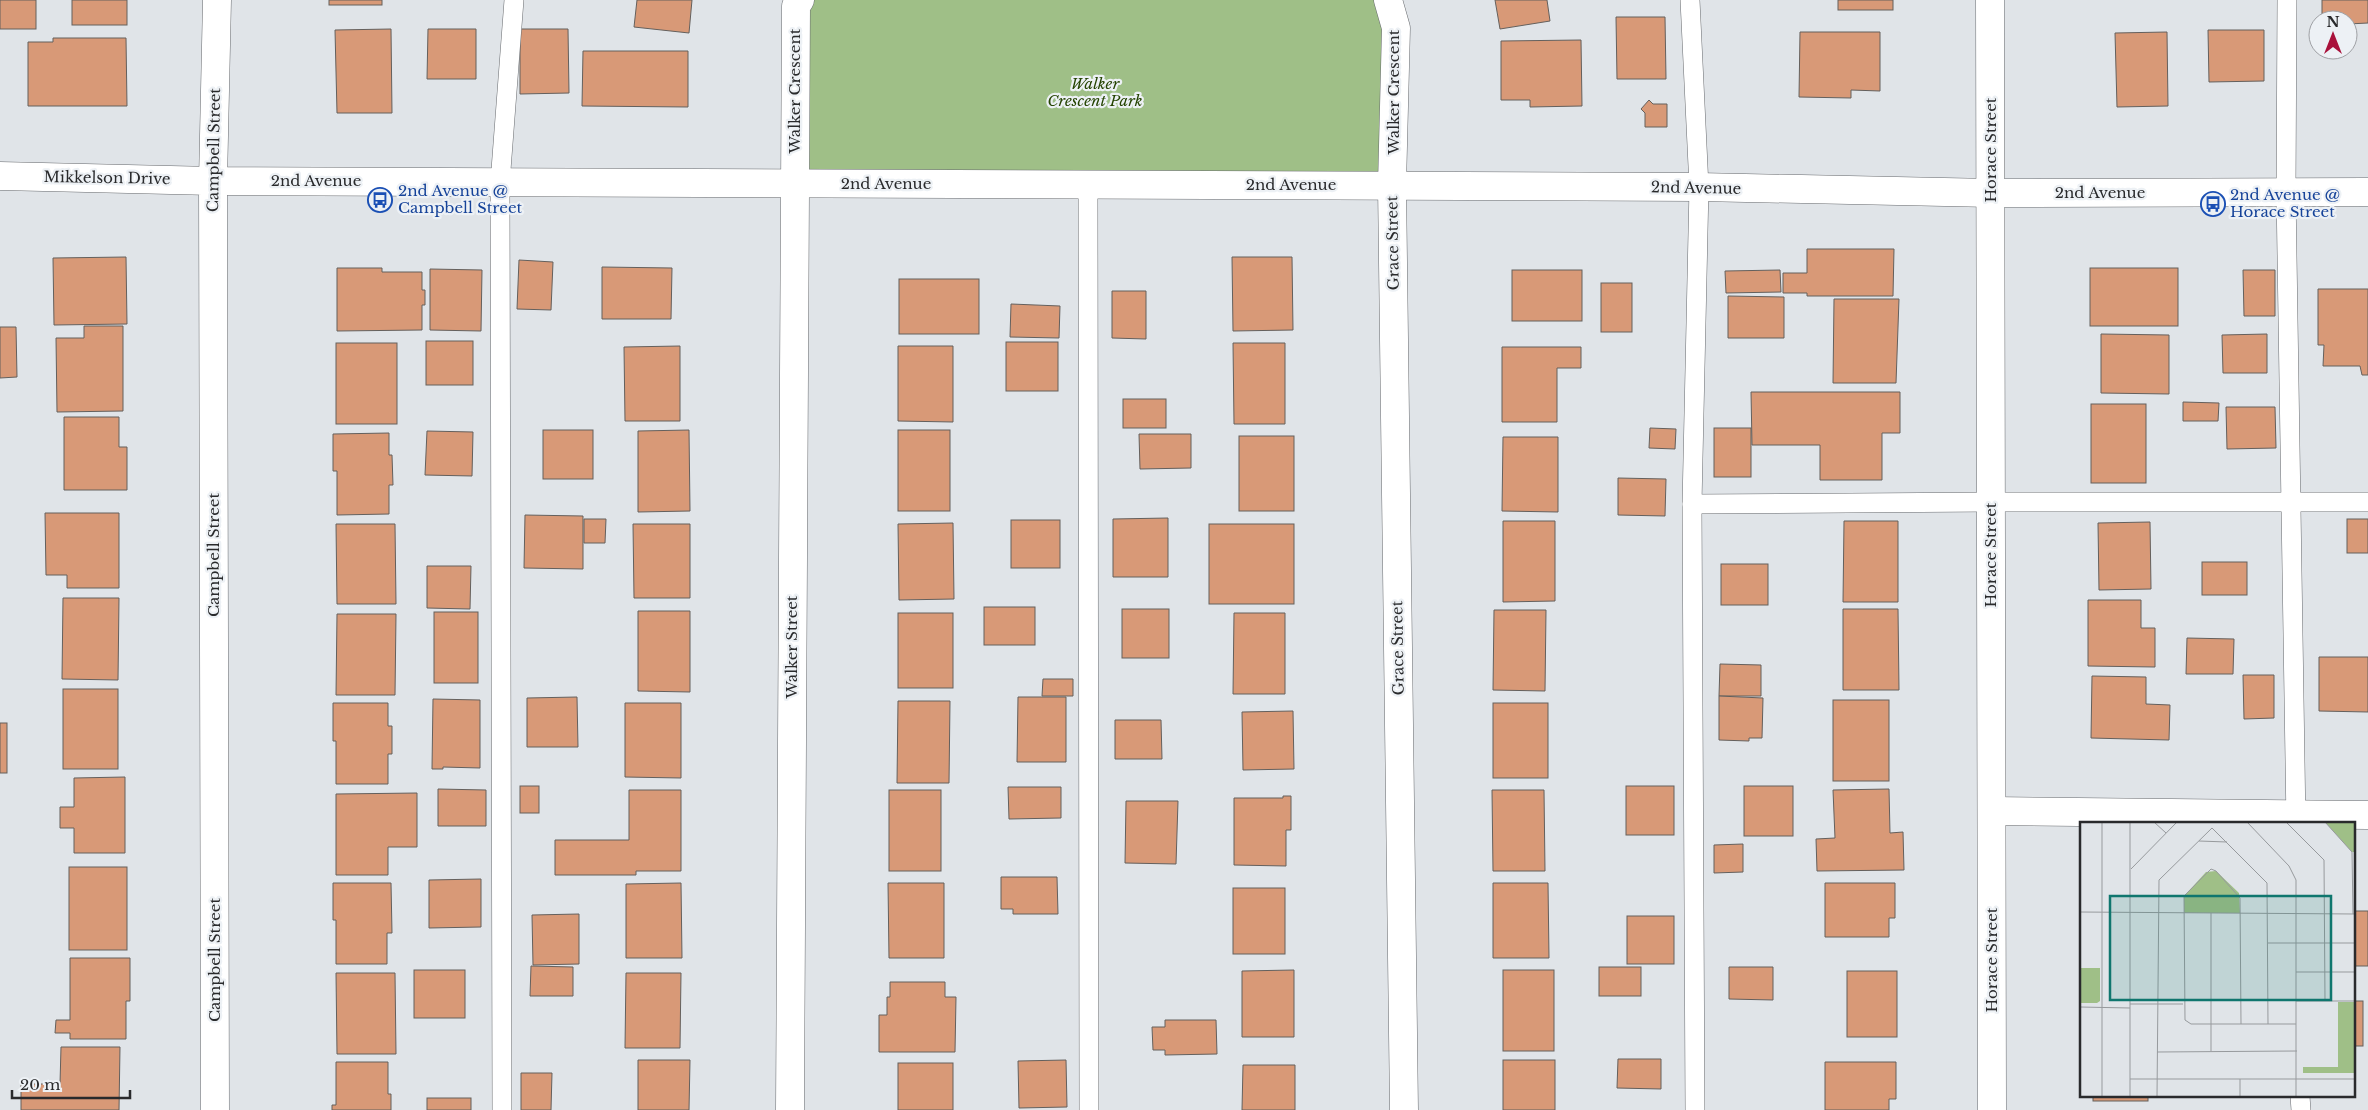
<svg xmlns="http://www.w3.org/2000/svg" width="2368" height="1110" font-family="'Libre Baskerville',serif">
<style>
.green{fill:#9fbf87}
.building{fill:#d89977;stroke:#64605d}
.lines{fill:none;stroke-linecap:round;stroke-linejoin:round}
.lane-casing{stroke:#676a6e;stroke-width:20}
.street-casing{stroke:#676a6e;stroke-width:29}
.secondary-casing{stroke:#676a6e;stroke-width:29}
.lane{stroke:#fff;stroke-width:19}
.street{stroke:#fff;stroke-width:28}
.secondary{stroke:#fff;stroke-width:28}
.labels{text-anchor:middle;stroke-width:4.5;stroke-linejoin:round;paint-order:stroke}
.park-label{font-size:15px;font-style:italic;fill:#254402;stroke:#edf1f5}
.street-label{font-size:15px;fill:#292a2c;stroke:#edf1f5}
.transit-label{font-size:15px;fill:#164399;stroke:#edf1f5;text-anchor:start}
.inset-road{fill:none;stroke:#979a9d;stroke-width:1}
.view{fill:#0f766e;fill-opacity:0.15;stroke:#0f766e;stroke-width:2.5}
.inset-edge{fill:none;stroke:#292a2c;stroke-width:2.5}
</style>
<rect width="100%" height="100%" fill="#e0e4e8"/>
<!-- green -->
<polygon class="green" points="800,0 1388,0 1392,185 795,184"/>
<!-- building -->
<g class="building">
<rect x="0" y="0" width="36" height="29"/>
<rect x="72" y="0" width="55" height="25"/>
<rect x="329" y="0" width="53" height="5"/>
<polygon points="637,0 692,0 689,33 634,27"/>
<polygon points="1495,0 1547,0 1550,21 1500,29"/>
<rect x="1838" y="0" width="55" height="10"/>
<polygon points="2322,0 2368,0 2368,23 2348,24 2348,20 2322,20"/>
<polygon points="1616,17 1665,17 1666,79 1617,79"/>
<polygon points="391,29 392,113 337,113 335,30"/>
<polygon points="428,29 476,29 476,79 427,79"/>
<polygon points="520,29 568,29 569,93 520,94"/>
<polygon points="2208,30 2264,30 2264,81 2209,82"/>
<polygon points="1800,32 1880,32 1880,91 1851,90 1851,98 1799,97"/>
<polygon points="2167,32 2168,106 2117,107 2115,33"/>
<polygon points="53,38 126,38 127,106 28,106 28,42 53,42"/>
<polygon points="1581,40 1582,106 1530,107 1530,100 1501,100 1501,41"/>
<polygon points="583,51 688,51 688,107 582,106"/>
<polygon points="1649,100 1653,104 1667,104 1667,127 1645,127 1645,113 1641,109"/>
<polygon points="1807,249 1894,249 1893,296 1807,296 1807,293 1783,293 1783,273 1807,273"/>
<polygon points="126,257 127,324 54,325 53,258"/>
<polygon points="1232,257 1292,257 1293,330 1233,331"/>
<polygon points="519,260 553,262 551,310 517,309"/>
<polygon points="602,267 672,268 671,319 602,319"/>
<polygon points="337,268 382,268 382,272 422,272 422,290 425,290 425,305 422,305 422,330 337,331"/>
<rect x="2090" y="268" width="88" height="58"/>
<polygon points="430,269 482,270 481,331 430,330"/>
<rect x="1512" y="270" width="70" height="51"/>
<polygon points="1780,270 1781,292 1726,293 1725,271"/>
<polygon points="2243,270 2275,270 2275,316 2244,316"/>
<rect x="899" y="279" width="80" height="55"/>
<rect x="1601" y="283" width="31" height="49"/>
<polygon points="2318,289 2368,289 2368,375 2362,375 2360,366 2323,366 2324,345 2318,345"/>
<polygon points="1112,291 1146,291 1146,339 1112,338"/>
<polygon points="1728,296 1784,297 1784,338 1728,338"/>
<polygon points="1834,299 1899,299 1896,383 1833,383"/>
<polygon points="1011,304 1060,306 1059,338 1010,337"/>
<polygon points="84,326 123,326 123,411 57,412 56,338 84,338"/>
<polygon points="0,327 16,327 17,377 0,378"/>
<polygon points="2101,334 2169,335 2169,394 2101,393"/>
<polygon points="2267,334 2267,373 2223,373 2222,335"/>
<rect x="426" y="341" width="47" height="44"/>
<rect x="1006" y="342" width="52" height="49"/>
<rect x="336" y="343" width="61" height="81"/>
<polygon points="1233,343 1285,343 1285,424 1234,424"/>
<polygon points="680,346 680,421 625,421 624,347"/>
<polygon points="898,346 953,346 953,422 898,421"/>
<polygon points="1502,347 1581,347 1581,368 1557,368 1557,422 1502,422"/>
<polygon points="1751,392 1900,392 1900,433 1882,433 1882,480 1820,480 1820,445 1752,445"/>
<rect x="1123" y="399" width="43" height="29"/>
<polygon points="2183,402 2219,403 2218,421 2183,421"/>
<rect x="2091" y="404" width="55" height="79"/>
<polygon points="2226,407 2275,407 2276,448 2227,449"/>
<polygon points="64,417 119,417 119,447 127,447 127,490 64,490"/>
<polygon points="1650,428 1676,429 1675,449 1649,448"/>
<rect x="1714" y="428" width="37" height="49"/>
<rect x="543" y="430" width="50" height="49"/>
<polygon points="689,430 690,511 638,512 638,431"/>
<rect x="898" y="430" width="52" height="81"/>
<polygon points="427,431 473,432 472,476 425,475"/>
<polygon points="389,433 389,455 392,455 393,485 389,485 389,514 337,515 337,471 333,471 333,434"/>
<polygon points="1139,434 1191,434 1191,468 1140,469"/>
<rect x="1239" y="436" width="55" height="75"/>
<polygon points="1503,437 1558,437 1558,512 1502,511"/>
<polygon points="1618,478 1666,479 1665,516 1618,515"/>
<polygon points="45,513 119,513 119,588 67,588 67,575 46,575"/>
<polygon points="525,515 583,516 583,569 524,568"/>
<polygon points="1168,518 1168,577 1113,577 1113,519"/>
<polygon points="584,519 606,519 605,543 584,543"/>
<rect x="2347" y="519" width="21" height="34"/>
<rect x="1011" y="520" width="49" height="48"/>
<polygon points="1503,521 1555,521 1555,601 1503,602"/>
<polygon points="1844,521 1898,521 1898,602 1843,602"/>
<polygon points="2150,522 2151,589 2099,590 2098,523"/>
<polygon points="953,523 954,599 899,600 898,524"/>
<polygon points="336,524 395,524 396,604 337,604"/>
<polygon points="633,524 690,524 690,598 634,598"/>
<rect x="1209" y="524" width="85" height="80"/>
<rect x="2202" y="562" width="45" height="33"/>
<rect x="1721" y="564" width="47" height="41"/>
<polygon points="427,566 471,566 470,609 427,608"/>
<polygon points="63,598 119,598 118,680 62,679"/>
<polygon points="2088,600 2141,600 2141,628 2155,628 2155,667 2088,666"/>
<rect x="984" y="607" width="51" height="38"/>
<rect x="1122" y="609" width="47" height="49"/>
<polygon points="1843,609 1898,609 1899,690 1843,690"/>
<polygon points="1494,610 1546,610 1545,691 1493,690"/>
<polygon points="638,611 690,611 690,692 638,691"/>
<rect x="434" y="612" width="44" height="71"/>
<rect x="898" y="613" width="55" height="75"/>
<polygon points="1234,613 1285,613 1285,694 1233,694"/>
<polygon points="337,614 396,614 395,695 336,695"/>
<polygon points="2187,638 2234,639 2233,674 2186,674"/>
<polygon points="2319,657 2368,657 2368,712 2319,711"/>
<polygon points="1720,664 1761,665 1761,696 1719,696"/>
<polygon points="2243,675 2274,675 2274,718 2244,719"/>
<polygon points="2092,676 2146,677 2146,704 2170,705 2169,740 2091,738"/>
<polygon points="1043,679 1073,679 1073,696 1042,696"/>
<rect x="63" y="689" width="55" height="80"/>
<polygon points="1719,696 1763,698 1762,738 1749,738 1749,741 1719,740"/>
<polygon points="577,697 578,747 527,747 527,698"/>
<polygon points="1018,697 1066,697 1066,762 1017,762"/>
<polygon points="433,699 480,700 480,768 443,767 443,769 432,769"/>
<rect x="1833" y="700" width="56" height="81"/>
<polygon points="898,701 950,701 949,783 897,783"/>
<polygon points="333,703 388,703 388,726 392,726 392,754 388,754 388,784 336,784 336,741 333,741"/>
<polygon points="625,703 681,703 681,778 625,777"/>
<rect x="1493" y="703" width="55" height="75"/>
<polygon points="1293,711 1294,769 1243,770 1242,712"/>
<polygon points="1115,720 1161,720 1162,759 1115,759"/>
<rect x="0" y="723" width="7" height="50"/>
<polygon points="125,777 125,853 74,853 74,828 60,828 60,807 74,807 74,778"/>
<rect x="520" y="786" width="19" height="27"/>
<rect x="1626" y="786" width="48" height="49"/>
<rect x="1744" y="786" width="49" height="50"/>
<polygon points="1008,787 1061,787 1061,818 1009,819"/>
<polygon points="438,789 486,790 486,826 438,826"/>
<polygon points="1889,789 1890,833 1903,832 1904,870 1817,871 1816,839 1835,838 1833,790"/>
<polygon points="629,790 681,790 681,871 636,871 636,875 555,875 555,840 629,840"/>
<rect x="889" y="790" width="52" height="81"/>
<polygon points="1492,790 1544,790 1545,871 1493,871"/>
<polygon points="417,793 417,847 388,847 388,875 336,875 336,794"/>
<polygon points="1283,796 1291,796 1291,830 1286,830 1286,866 1234,865 1234,798 1283,798"/>
<polygon points="1126,801 1178,801 1176,864 1125,863"/>
<polygon points="1743,844 1743,872 1714,873 1714,845"/>
<rect x="69" y="867" width="58" height="83"/>
<polygon points="1001,877 1057,877 1058,914 1013,914 1013,909 1001,909"/>
<polygon points="481,879 481,927 429,928 429,880"/>
<polygon points="333,883 391,883 392,933 387,933 387,964 336,964 336,920 333,920"/>
<polygon points="681,883 682,958 626,958 626,884"/>
<polygon points="888,883 944,883 944,958 889,958"/>
<polygon points="1493,883 1548,883 1549,958 1493,958"/>
<polygon points="1825,883 1895,883 1895,918 1889,918 1889,937 1825,937"/>
<rect x="1233" y="888" width="52" height="66"/>
<rect x="2354" y="911" width="14" height="55"/>
<polygon points="579,914 579,964 533,965 532,915"/>
<rect x="1627" y="916" width="47" height="48"/>
<polygon points="70,958 130,958 130,1001 126,1001 126,1039 70,1039 70,1033 55,1033 56,1020 70,1020"/>
<polygon points="531,966 573,967 573,996 530,996"/>
<rect x="1599" y="967" width="42" height="29"/>
<polygon points="1729,967 1773,967 1773,1000 1729,999"/>
<rect x="414" y="970" width="51" height="48"/>
<polygon points="1294,970 1294,1037 1242,1037 1242,971"/>
<rect x="1503" y="970" width="51" height="81"/>
<rect x="1847" y="971" width="50" height="66"/>
<polygon points="336,973 395,973 396,1054 337,1054"/>
<polygon points="626,973 681,973 680,1048 625,1048"/>
<polygon points="890,982 945,982 945,997 956,997 955,1052 879,1052 879,1015 887,1015 887,997 890,997"/>
<rect x="2354" y="1001" width="9" height="45"/>
<polygon points="1165,1020 1216,1020 1217,1054 1165,1055 1165,1050 1153,1050 1152,1027 1165,1027"/>
<polygon points="61,1047 120,1047 119,1110 21,1110 21,1084 60,1084"/>
<polygon points="1618,1059 1661,1059 1661,1089 1617,1088"/>
<polygon points="638,1060 690,1060 689,1110 638,1110"/>
<polygon points="1066,1060 1067,1107 1019,1108 1018,1061"/>
<rect x="1503" y="1060" width="52" height="50"/>
<polygon points="336,1062 388,1062 388,1094 391,1094 391,1110 332,1110 332,1105 336,1105"/>
<polygon points="1825,1062 1896,1062 1896,1099 1889,1099 1889,1110 1825,1110"/>
<rect x="898" y="1063" width="55" height="47"/>
<polygon points="1243,1065 1295,1065 1295,1110 1242,1110"/>
<polygon points="521,1073 552,1073 551,1110 521,1110"/>
<rect x="2093" y="1096" width="55" height="5"/>
<rect x="427" y="1098" width="44" height="12"/>
</g>
<g class="lines">
<defs>
<g id="lane">
<polyline points="1690,0 1699,187 1692,504 1695,1110"/>
<polyline points="2287,0 2286,192 2296,824"/>
<polyline points="1088,185 1089,1110"/>
<polyline points="1692,504 1991,502 2368,502"/>
<polyline points="2300,1096 2301,1110"/>
<polyline points="502,1110 500,183 514,0"/>
</g>
<g id="street">
<polyline points="217,0 213,181 1699,187 1992,193 2368,192"/>
<polyline points="1388,0 1396,28 1392,185 1404,1110"/>
<polyline points="1990,0 1992,1110"/>
<polyline points="1992,811 2368,815"/>
<polyline points="790,1110 796,6 800,0"/>
</g>
<polyline id="secondary" points="0,176 213,181 215,1110"/>
</defs>
<!-- lane casing -->
<use href="#lane" class="lane-casing"/>
<!-- street casing -->
<use href="#street" class="street-casing"/>
<!-- secondary casing -->
<use href="#secondary" class="secondary-casing"/>
<!-- lane -->
<use href="#lane" class="lane"/>
<!-- street -->
<use href="#street" class="street"/>
<!-- secondary -->
<use href="#secondary" class="secondary"/>
</g>
<!-- icons -->
<defs>
<symbol id="bus-ring" viewBox="-11 -11 22 22"><circle r="9.5" fill="#edf1f5" stroke="#1a4fb4" stroke-width="1.5"/><path d="M-5-6H5V4H4V6H2V4H-2V6H-4V4H-5ZM-3.5-4V0h7V-4ZM-3.5 1.2v1.5H-2V1.2ZM2 1.2v1.5H3.5V1.2Z" fill="#1a4fb4"/></symbol>
</defs>
<g fill-rule="evenodd">
<use href="#bus-ring" x="366" y="186" width="28" height="28"/>
<use href="#bus-ring" x="2199" y="190" width="28" height="28"/>
</g>
<g class="labels">
<!-- park labels -->
<g class="park-label">
<text x="1095" y="89">Walker<tspan x="1095" dy="17">Crescent Park</tspan></text>
</g>
<!-- street labels -->
<g class="street-label">
<text transform="translate(795 91) rotate(-90)" y="5">Walker Crescent</text>
<text transform="translate(1394 92) rotate(-90)" y="5">Walker Crescent</text>
<text transform="translate(214 150) rotate(-89)" y="5">Campbell Street</text>
<text transform="translate(1991 150) rotate(-90)" y="5">Horace Street</text>
<text transform="translate(107 178) rotate(1)" y="5">Mikkelson Drive</text>
<text x="316" y="186">2nd Avenue</text>
<text x="886" y="189">2nd Avenue</text>
<text x="1291" y="190">2nd Avenue</text>
<text transform="translate(1696 188) rotate(1)" y="5">2nd Avenue</text>
<text x="2100" y="198">2nd Avenue</text>
<text transform="translate(1393 243) rotate(-91)" y="5">Grace Street</text>
<text transform="translate(214 555) rotate(-90)" y="5">Campbell Street</text>
<text transform="translate(1991 555) rotate(-90)" y="5">Horace Street</text>
<text transform="translate(792 647) rotate(-90)" y="5">Walker Street</text>
<text transform="translate(1398 648) rotate(-91)" y="5">Grace Street</text>
<text transform="translate(215 960) rotate(-90)" y="5">Campbell Street</text>
<text transform="translate(1992 960) rotate(-90)" y="5">Horace Street</text>
</g>
<!-- transit labels -->
<g class="transit-label">
<text x="398" y="196">2nd Avenue @<tspan x="398" dy="17">Campbell Street</tspan></text>
<text x="2230" y="200">2nd Avenue @<tspan x="2230" dy="17">Horace Street</tspan></text>
</g>
</g>
<!-- overview -->
<g transform="translate(2080 822)">
<rect width="275" height="275" fill="#e0e4e8"/>
<path d="M245,0H275V30H272ZM136,49L159,71L160,91H104V74L126,50ZM0,146H20V179L17,181H0ZM258,180H275V251H223V245H258Z" fill="#9fbf87"/>
<path class="inset-road" d="M74,0L86,11M167,0L209,44L216,58V275M206,0L244,38L245,179M245,0L272,30M119,19L147,20M272,30L273,92M51,47L97,0M0,90L275,92M188,121H275M216,150H275M216,179H275M50,182H103M0,185L50,186M161,202L160,76L136,49L131,47L104,74L105,198L111,202H216M131,229V91M77,230L217,229M50,257H275M160,257V275M22,275V0M50,275V0M77,275L79,58L132,6L187,61L188,202"/>
<path class="view" d="M30,74H251V178H30Z"/>
<rect width="275" height="275" class="inset-edge"/>
</g>
<!-- north arrow -->
<g transform="translate(2333 35)"><circle r="24" fill="#edf1f5" stroke="#9fa1a5"/>
<path d="M0-4L9 19L0 12L-9 19Z" fill="#a9113b"/>
<text y="-8" font-size="14" font-weight="bold" text-anchor="middle" fill="#292a2c">N</text>
</g>
<!-- scale -->
<path d="M12 1090v8h118v-8" fill="none" stroke="#292a2c" stroke-width="2.5"/>
<text x="20" y="1090" font-size="15" fill="#292a2c" stroke="#edf1f5" stroke-width="4" paint-order="stroke">20 m</text>
</svg>
